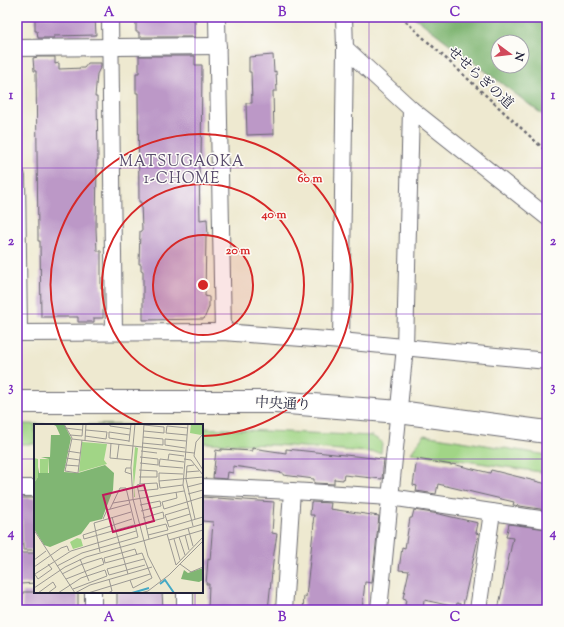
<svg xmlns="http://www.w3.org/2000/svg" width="564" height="627" font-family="'Sorts Mill Goudy','Noto Serif JP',serif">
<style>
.green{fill:#a1d586;stroke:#627c60}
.forest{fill:#80b673;stroke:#516c57;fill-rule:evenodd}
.building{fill:#bc98c7}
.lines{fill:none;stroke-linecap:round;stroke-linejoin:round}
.street-casing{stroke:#69686f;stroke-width:18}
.secondary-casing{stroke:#69686f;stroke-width:24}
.path{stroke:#69686f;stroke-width:2.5;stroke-dasharray:3 3;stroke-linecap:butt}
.street{stroke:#fff;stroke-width:16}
.secondary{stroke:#fff;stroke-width:22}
.grid{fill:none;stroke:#7b2cbf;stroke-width:1;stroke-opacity:0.55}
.ring{fill:none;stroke:#d62828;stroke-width:2}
.labels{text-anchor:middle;stroke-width:3;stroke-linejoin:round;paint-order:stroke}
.street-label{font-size:14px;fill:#22223b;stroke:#fdfcf7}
.neighbourhood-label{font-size:15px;letter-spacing:1px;fill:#584b6c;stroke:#fdfcf7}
.inset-river{fill:none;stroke:#45a9c5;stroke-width:2}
.inset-road{fill:none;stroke:#9c9994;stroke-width:1}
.view{fill:#c2185b;fill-opacity:0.15;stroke:#c2185b;stroke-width:2}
.inset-edge{fill:none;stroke:#22223b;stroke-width:2}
.centre{fill:#d62828;stroke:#fdfcf7;stroke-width:2}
.ring-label{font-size:12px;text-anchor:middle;font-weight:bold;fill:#d62828;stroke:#fdfcf7;stroke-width:3;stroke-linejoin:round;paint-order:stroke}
.neatline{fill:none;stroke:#7b2cbf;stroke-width:1.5}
.grid-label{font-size:13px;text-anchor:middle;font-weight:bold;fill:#7b2cbf}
</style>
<rect width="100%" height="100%" fill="#fdfcf7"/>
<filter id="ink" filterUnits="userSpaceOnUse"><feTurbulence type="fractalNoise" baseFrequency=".025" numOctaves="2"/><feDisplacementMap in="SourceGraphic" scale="8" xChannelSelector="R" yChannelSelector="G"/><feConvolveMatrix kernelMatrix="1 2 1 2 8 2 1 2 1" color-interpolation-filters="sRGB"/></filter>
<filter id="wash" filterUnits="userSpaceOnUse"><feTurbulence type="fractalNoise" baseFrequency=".012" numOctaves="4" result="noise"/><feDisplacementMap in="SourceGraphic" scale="16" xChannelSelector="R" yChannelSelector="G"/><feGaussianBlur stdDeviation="0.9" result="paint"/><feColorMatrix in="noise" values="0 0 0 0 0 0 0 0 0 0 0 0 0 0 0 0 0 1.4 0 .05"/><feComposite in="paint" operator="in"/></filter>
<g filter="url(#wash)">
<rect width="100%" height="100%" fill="#eee9d0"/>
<!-- green -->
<g class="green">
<polygon points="17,424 134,425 35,425 35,444 17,444"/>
<polygon points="202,428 372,436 382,442 381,453 276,445 202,443"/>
<polygon points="424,435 547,455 547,473 411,453"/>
</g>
<!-- forest -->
<path class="forest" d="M414,17H547V118L422,23ZM498,42H522V66H498Z"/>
<g id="blocks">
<!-- building -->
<g class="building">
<polygon points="35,17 95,17 96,35 54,36 54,38 38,38 37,31 35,31"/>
<polygon points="136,17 193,17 193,20 195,20 195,37 139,37 139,32 136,32"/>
<polygon points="273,55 274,72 276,71 277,91 273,91 274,134 247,135 246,103 252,103 251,72 249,72 249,57"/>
<polygon points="139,56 195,56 195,65 202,65 201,165 199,166 200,220 207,219 208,236 206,236 205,296 209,297 209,307 204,319 143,320 143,271 141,270 141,264 139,264 140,231 142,231 141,202 139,202 138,93 136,93 136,73 139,73"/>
<polygon points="38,57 55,57 55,64 59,63 59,69 84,68 88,63 101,63 101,66 97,74 95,97 97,97 98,160 97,160 96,229 97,251 101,251 101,289 103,289 103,318 94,318 94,322 78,322 78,317 41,317 40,241 38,241 38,234 36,71 34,71 33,58"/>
<polygon points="252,448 286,453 286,449 384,459 382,479 344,475 343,480 334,479 334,484 314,483 314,479 283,475 283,473 233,466 233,473 228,472 227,479 213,478 216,450 221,451 221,449 252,451"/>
<polygon points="417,459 452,465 452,464 490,473 491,470 547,484 547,510 513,505 514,502 438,484 436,494 416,491 417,486 413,485"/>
<polygon points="202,497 274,502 272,533 277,534 274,553 268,610 208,610 209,584 206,584 208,559 210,560 213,522 202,521"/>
<polygon points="21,498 35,498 35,550 23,550 22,520 17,520 17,506 21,506"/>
<polygon points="311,502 331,503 330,509 379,516 372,583 365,582 362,610 303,610 304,596 306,597 314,523 313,523 314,515 310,515"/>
<polygon points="414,510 439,514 478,523 476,533 479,534 463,605 457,603 456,607 424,600 423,609 405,605 406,599 403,598 409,571 399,570 402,547 405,548 410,518 412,518"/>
<polygon points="509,524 547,529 547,610 498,610 513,538 506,537"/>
<polygon points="20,553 35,553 35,583 20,584"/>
<polygon points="23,592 78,592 78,610 22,610"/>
<polygon points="117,592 162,592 163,610 117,610"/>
</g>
</g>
</g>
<g filter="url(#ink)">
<use href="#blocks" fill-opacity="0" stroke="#69686f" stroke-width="1"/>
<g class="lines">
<defs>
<g id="street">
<polyline points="110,17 114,332"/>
<polyline points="217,17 223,332"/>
<polyline points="17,48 218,46"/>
<polyline points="345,48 411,109 547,217"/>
<polyline points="17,176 19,333"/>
<polyline points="17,333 223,332 341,341 547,361"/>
<polyline points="341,341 345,48 344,17"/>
<polyline points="202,487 292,491 390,497 547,520"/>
<polyline points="17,488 35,488"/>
<polyline points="93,592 93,610"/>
<polyline points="185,610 185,592"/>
<polyline points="284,610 292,491"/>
<polyline points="379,610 405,347 411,109"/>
<polyline points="478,610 492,512"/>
</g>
<polyline id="secondary" points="17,402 276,402 399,412 547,432"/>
</defs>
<!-- street casing -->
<use href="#street" class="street-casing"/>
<!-- secondary casing -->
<use href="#secondary" class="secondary-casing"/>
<!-- path -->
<polyline class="path" points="401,17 547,152"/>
<!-- street -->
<use href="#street" class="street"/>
<!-- secondary -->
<use href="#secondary" class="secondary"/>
</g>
</g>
<!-- grid -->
<path class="grid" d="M195,17V425M369,17V610M17,168H547M17,314H547M17,459H35M202,459H547M195,592V610"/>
<!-- distance rings -->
<circle cx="203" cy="285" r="50" fill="#d62828" fill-opacity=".12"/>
<g class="ring">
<circle cx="203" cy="285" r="50"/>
<circle cx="203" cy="285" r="101"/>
<path d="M145 425A151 151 0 1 1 203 436"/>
</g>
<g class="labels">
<!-- street labels -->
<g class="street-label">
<text transform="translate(481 77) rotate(43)" y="5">せせらぎの道</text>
<text transform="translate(283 403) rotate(3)" y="5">中央通り</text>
</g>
<!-- neighbourhood labels -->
<g class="neighbourhood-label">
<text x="182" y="166">MATSUGAOKA<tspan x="182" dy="17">1-CHOME</tspan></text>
</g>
</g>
<!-- overview -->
<g transform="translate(34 424)">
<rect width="169" height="169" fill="#eee9d0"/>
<path d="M157,0H169V9L167,11L156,9ZM48,18L73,20L70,36L73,40L45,48ZM101,23L104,24L100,61L101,73H100L99,46ZM0,34L4,35V53L0,59ZM6,35H15L14,49H6ZM43,114L47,115L49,122L39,125L36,118Z" fill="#a1d586"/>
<path d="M18,0H30L37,14L30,48L44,49L71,41L80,49L79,66L68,95L56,98L47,110L16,123L10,121L0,105V59L4,53V43L5,49H15V35L7,33H16L17,11H26L22,2ZM169,144V156L165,158L147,155L150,146L154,149Z" fill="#80b673"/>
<path class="inset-river" d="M126,160L131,156L140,169M98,169L115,164"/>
<path class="inset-road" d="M30,0L38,14L31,47L44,49L48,16M76,0V2L97,5M101,0L97,43L99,75L114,132L127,157M110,0L106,60L103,61L115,115M154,0L149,61L159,102M31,4L48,6M110,7L130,9V3L110,1M169,10L162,18L160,32L169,46M36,11L48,12L49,0M153,11L132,9L133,2L154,4M51,12L72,15L73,8L52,6M38,15L160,29M51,16L52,0M95,17L75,14V8L96,11M95,18L97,0M77,19L76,34L97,36M108,19L129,21V15L109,13M151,24L131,21V15L152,17M33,27L46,29M107,27L123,29M32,34L46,36M83,35L85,20M150,35L157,36L169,51M134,36L135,30L150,32M106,39L124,41V35L106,33M31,41L45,42M160,41L153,42L152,55L161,95M97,44H92L91,48L97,50M149,44L125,42L126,35L150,38M152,48L165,47M149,50L125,49V57L126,64L149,61M105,53H123V47L105,46M125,57L169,53M153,63L169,59M104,67L124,65L123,59L106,60M142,68L143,74L128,78L130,85L169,73M154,70L169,66M79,79L150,67M106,81L126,77L127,82L107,87M154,84L131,91L135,103L169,93M78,93L94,150M109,94L129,88L130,94L111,99M69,95L73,86L95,80M98,95L49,111L50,115L100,101M133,97L156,90M154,104L159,122M112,105L132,100L134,106L114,111M0,106L41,169M133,110L142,141L169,113M151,111L155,126M145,113L151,131M140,115L146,136M135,116L169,106M66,128L60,99L97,88M46,135L55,157M110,135L73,145L75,151L111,141M0,136L12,127M146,140L157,148L169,143M23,142L48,129L104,113L92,64H86L76,85M0,143L27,124L33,122L35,127M0,149L4,155L18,145L14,140M1,150L37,127L102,107M28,150L46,141L68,134L70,140L32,155M96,156L99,164L118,154L108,129L71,139L70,134L101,125L103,131M0,164L31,143L52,133L169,100M4,169L19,158L22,163L14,169M24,169L47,154L71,146L73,152L39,165M41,169L56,161L118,143M54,169L116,150M74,169L78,167L75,155M106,169L114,167L135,151L169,117"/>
<path class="view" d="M110,61L120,97L79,108L69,71Z"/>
<rect width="169" height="169" class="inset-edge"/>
</g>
<circle cx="203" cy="285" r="6" class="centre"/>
<g class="ring-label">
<text x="310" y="182">60 m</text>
<text x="274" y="218">40 m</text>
<text x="238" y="254">20 m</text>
</g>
<!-- margin -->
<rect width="564" height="627" fill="none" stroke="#fdfcf7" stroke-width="44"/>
<!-- north arrow -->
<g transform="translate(510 54) rotate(105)"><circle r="19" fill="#fdfcf7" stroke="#a5a5ac"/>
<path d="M0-3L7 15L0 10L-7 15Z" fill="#d1495b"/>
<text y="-6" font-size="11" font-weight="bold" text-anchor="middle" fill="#22223b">N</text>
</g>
<rect x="22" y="22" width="520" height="583" class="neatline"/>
<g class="grid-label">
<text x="109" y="16">A</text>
<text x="282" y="16">B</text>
<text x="455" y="16">C</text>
<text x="11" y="99">1</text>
<text x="553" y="99">1</text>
<text x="11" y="245">2</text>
<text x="553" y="245">2</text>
<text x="11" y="391">3</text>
<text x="553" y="391">3</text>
<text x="11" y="537">4</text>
<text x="553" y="537">4</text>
<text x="109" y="621">A</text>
<text x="282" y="621">B</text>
<text x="455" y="621">C</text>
</g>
</svg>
